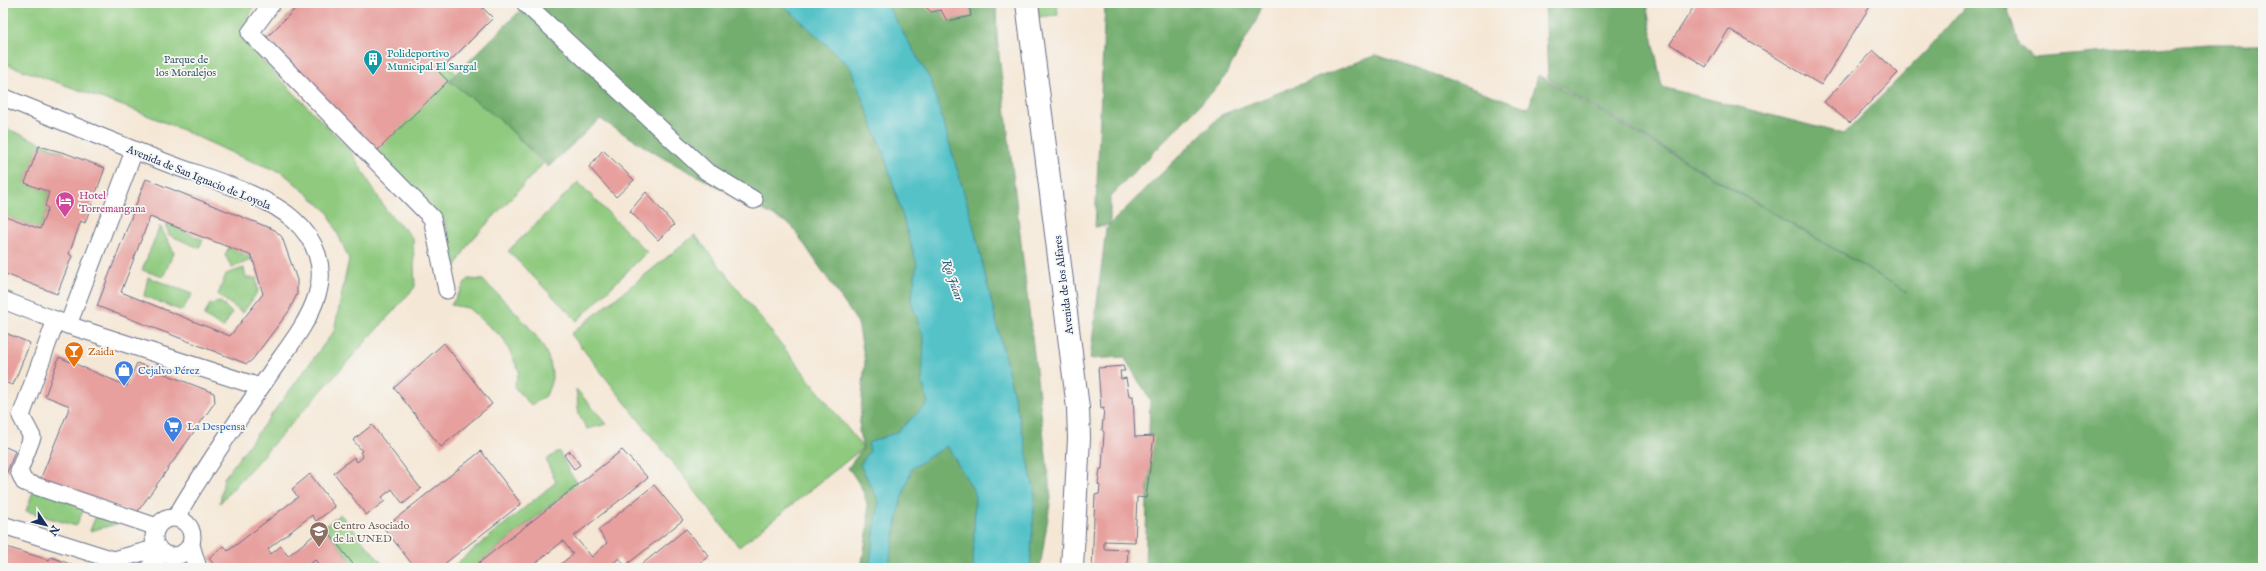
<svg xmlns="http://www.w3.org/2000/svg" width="2266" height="571" font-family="'IM FELL English',serif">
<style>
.green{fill:#8fca7f;stroke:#557c6e}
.forest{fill:#73ae6e;stroke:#476e66}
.water{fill:#54c2c8;stroke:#387893}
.building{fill:#e7a09e;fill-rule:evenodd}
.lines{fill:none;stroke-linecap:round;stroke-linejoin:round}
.street-casing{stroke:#676f88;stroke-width:19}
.secondary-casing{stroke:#676f88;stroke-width:24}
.street{stroke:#fff;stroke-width:17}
.secondary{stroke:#fff;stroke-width:22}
.labels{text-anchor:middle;stroke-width:3.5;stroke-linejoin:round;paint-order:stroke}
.culture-label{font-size:11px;fill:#0d838f;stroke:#f6f6f2;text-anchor:start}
.park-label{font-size:11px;fill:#385666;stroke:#f6f6f2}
.street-label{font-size:11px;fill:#1b2f5e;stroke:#f6f6f2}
.hotel-label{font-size:11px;fill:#b23c85;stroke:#f6f6f2;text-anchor:start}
.food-label{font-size:11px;fill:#c56008;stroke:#f6f6f2;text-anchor:start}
.shop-label{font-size:11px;fill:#366cbe;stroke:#f6f6f2;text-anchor:start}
.education-label{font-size:11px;fill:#785e54;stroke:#f6f6f2;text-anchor:start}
.water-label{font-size:12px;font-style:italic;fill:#2c5b7e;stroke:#f6f6f2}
</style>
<rect width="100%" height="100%" fill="#f6f6f2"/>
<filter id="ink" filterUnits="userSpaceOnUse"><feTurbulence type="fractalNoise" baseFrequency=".025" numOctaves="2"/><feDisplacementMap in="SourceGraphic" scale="8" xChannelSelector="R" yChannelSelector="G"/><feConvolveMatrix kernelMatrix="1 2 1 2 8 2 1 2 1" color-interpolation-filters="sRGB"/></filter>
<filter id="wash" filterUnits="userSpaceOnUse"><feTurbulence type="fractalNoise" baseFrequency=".012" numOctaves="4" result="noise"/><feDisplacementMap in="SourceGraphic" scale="16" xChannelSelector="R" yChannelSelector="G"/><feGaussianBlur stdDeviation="0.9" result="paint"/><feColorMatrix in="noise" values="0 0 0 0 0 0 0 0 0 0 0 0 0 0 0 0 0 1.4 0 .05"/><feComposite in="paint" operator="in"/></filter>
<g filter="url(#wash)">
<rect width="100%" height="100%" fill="#f5e7d5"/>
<!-- green -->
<g class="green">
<polygon points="3,3 254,3 242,40 350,150 386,210 413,238 415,287 220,503 224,478 334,331 349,259 328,212 283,173 241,157 178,128 137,111 3,63"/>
<polygon points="301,3 478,3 493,18 447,64 543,164 469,243 453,271 445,221 265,39"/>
<polygon points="1038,3 1057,3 1058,15 1038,17"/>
<polygon points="3,127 65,153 39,147 25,182 49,192 45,206 48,208 40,229 3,215"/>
<polygon points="578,182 647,252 577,321 508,251"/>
<polygon points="166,223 203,240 199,248 169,235"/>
<polygon points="160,226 174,252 163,277 142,270"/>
<polygon points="695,235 863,448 739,547 571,334"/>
<polygon points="229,247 253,259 232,268 225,255"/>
<polygon points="244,268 246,278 256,278 258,291 243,313 218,295 226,274"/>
<polygon points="148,277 192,294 182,311 144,296"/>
<path d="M468,279L483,280C506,303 554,343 552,378C551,384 548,390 546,396L531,405L514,387L519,371L503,338L468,308L451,305Z"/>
<polygon points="221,302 232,313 223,328 204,316 210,304"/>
<polygon points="576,389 607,424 587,429 579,415"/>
<polygon points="559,451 570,473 578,483 475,566 476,568 451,568 556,482 546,460"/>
<polygon points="34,489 85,507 76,526 26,511"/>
<polygon points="97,513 120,523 90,531"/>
<polygon points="340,514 386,568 356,568 324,527"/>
</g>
<!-- forest -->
<g class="forest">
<path d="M528,3H996L997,38L1051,498L1040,568H861C868,525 878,505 848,468L863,448L859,432L865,361L858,323L791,225L663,158L600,119L548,167L503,122L449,81Z"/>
<polygon points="1105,3 1263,3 1257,19 1221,83 1110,197 1110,224 1221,115 1376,55 1529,108 1538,75 1907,292 1548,79 1545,3 1646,3 1662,87 1844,134 1927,50 1968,3 2006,3 2019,46 2034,58 2208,44 2263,44 2263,568 1145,568 1150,400 1124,357 1090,359 1106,229 1110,225 1095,227"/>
</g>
<!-- water -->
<polygon class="water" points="778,3 886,3 931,81 972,220 1023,434 1035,495 1030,568 973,568 975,493 947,446 912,468 901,500 888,568 869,568 879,501 860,465 870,451 868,443 897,432 928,403 922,381 924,339 911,301 917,264 884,154 850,67 790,11"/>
<g id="blocks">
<!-- building -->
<g class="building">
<polygon points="301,3 478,3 493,18 439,72 448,81 377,151 265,39"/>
<polygon points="922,3 969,3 971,16 947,21 941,10 931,12"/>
<polygon points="1696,3 1872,3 1821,85 1729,29 1706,67 1670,44"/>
<polygon points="1873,50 1898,73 1850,123 1824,102"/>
<polygon points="39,146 65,153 105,168 85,223 81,221 69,254 72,256 57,294 3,273 3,215 40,229 48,208 45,206 49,192 25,183"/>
<polygon points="603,150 634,180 616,197 589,167"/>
<path d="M146,179L275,230L282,237L297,280V294L289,311L252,360L247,364L97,306ZM150,217L252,256L263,294L230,336L121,292Z"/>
<polygon points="646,192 674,225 658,240 630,211"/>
<polygon points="3,332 30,343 13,385 3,382"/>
<polygon points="444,343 492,404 441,447 394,388"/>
<polygon points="59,357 127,386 137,363 214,393 215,402 136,514 40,480 70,406 45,396"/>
<polygon points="1123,366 1125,371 1120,371 1121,379 1126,378 1129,396 1133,396 1135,437 1154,436 1146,498 1137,497 1135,542 1104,541 1104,549 1128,550 1127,568 1092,568 1095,495 1099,494 1100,486 1098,484 1100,469 1102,469 1104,432 1102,430 1104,408 1101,409 1098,368"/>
<polygon points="372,425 421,489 403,504 392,489 382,497 385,501 366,515 334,473 354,457 357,462 363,457 360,452 362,451 353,440"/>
<polygon points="3,446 15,451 3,483"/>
<polygon points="622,450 648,478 574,536 592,557 607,543 598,530 654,485 683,520 625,566 619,558 608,568 556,568 573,554 563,541 530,568 476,568 475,566"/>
<polygon points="481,451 521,504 439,568 415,568 384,528"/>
<polygon points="570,451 580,465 574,469 564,455"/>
<polygon points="310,474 335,507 316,521 312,515 268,549 271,554 281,546 288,556 324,527 356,568 322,568 315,560 305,568 216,568 209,558 224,546 228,551 298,497 292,489"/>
<polygon points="686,529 709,556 693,568 637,568"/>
<polygon points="3,546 49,560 51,557 81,568 3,568"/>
</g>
</g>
</g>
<g filter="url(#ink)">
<use href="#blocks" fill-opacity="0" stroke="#676f88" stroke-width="1"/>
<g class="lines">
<defs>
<g id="street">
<polyline points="272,3 250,33 432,218 447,290"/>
<polyline points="525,3 706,171 754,200"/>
<path d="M3,97C57,119 112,142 167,163C205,178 264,193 294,220C316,240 326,267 317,295C308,325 284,352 267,378C235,424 204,469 176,517"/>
<polyline points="3,300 68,325 260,387"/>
<polyline points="56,320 21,416 32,437 19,471 24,482 157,527"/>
<polyline points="68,325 134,151"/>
<circle cx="173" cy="537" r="19"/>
<polyline points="3,525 114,560 158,548"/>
<polyline points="191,545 198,568"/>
<polyline points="149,568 162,553"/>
</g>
<polyline id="secondary" points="1027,3 1078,408 1079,438 1072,568"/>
</defs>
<!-- street casing -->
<use href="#street" class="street-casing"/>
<!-- secondary casing -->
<use href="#secondary" class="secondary-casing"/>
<!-- street -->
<use href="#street" class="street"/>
<!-- secondary -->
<use href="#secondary" class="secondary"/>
</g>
</g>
<!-- icons -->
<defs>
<symbol id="building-pin" viewBox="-11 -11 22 30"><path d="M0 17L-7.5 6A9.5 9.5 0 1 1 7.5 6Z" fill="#0f9aa8" stroke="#f6f6f2"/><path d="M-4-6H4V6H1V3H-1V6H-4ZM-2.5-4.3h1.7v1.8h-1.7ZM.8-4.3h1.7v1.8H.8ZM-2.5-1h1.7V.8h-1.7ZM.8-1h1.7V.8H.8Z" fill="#fff"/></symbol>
<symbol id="hotel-pin" viewBox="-11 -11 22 30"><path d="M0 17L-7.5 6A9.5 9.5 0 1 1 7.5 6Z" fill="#d1479c" stroke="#f6f6f2"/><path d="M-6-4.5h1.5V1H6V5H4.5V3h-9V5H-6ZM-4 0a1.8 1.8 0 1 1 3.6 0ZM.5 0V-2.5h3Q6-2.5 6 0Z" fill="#fff"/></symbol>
<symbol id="bar-pin" viewBox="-11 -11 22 30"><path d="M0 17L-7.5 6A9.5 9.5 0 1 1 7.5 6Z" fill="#e8710a" stroke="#f6f6f2"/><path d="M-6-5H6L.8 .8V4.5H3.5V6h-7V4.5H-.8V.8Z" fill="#fff"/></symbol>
<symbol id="shop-pin" viewBox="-11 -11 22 30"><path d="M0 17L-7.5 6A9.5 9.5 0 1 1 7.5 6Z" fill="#3f7fe0" stroke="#f6f6f2"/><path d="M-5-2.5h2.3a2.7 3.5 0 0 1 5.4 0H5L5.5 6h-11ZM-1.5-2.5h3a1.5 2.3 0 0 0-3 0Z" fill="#fff"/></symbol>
<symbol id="supermarket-pin" viewBox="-11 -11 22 30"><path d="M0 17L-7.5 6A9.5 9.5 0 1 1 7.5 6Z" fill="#3f7fe0" stroke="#f6f6f2"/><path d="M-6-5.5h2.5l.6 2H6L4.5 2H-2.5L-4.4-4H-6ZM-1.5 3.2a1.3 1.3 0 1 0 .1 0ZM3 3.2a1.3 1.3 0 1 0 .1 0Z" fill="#fff"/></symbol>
<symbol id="university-pin" viewBox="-11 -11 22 30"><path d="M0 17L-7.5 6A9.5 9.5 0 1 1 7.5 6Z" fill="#8d6e63" stroke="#f6f6f2"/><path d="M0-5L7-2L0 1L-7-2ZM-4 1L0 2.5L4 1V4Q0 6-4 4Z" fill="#fff"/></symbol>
</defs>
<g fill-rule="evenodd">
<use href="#building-pin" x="362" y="48" width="22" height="30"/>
<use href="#hotel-pin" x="54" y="190" width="22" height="30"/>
<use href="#bar-pin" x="63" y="340" width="22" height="30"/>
<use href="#shop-pin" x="113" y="359" width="22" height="30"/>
<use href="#supermarket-pin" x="162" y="415" width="22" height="30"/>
<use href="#university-pin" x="308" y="520" width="22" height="30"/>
</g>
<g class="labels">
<!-- culture labels -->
<g class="culture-label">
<text x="387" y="57">Polideportivo<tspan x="387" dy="13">Municipal El Sargal</tspan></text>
</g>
<!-- park labels -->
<g class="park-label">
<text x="186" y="63">Parque de<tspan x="186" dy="13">los Moralejos</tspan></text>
</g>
<!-- street labels -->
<g class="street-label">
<text transform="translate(199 177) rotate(22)" y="4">Avenida de San Ignacio de Loyola</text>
<text transform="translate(1063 285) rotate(-97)" y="4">Avenida de los Alfares</text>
</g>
<!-- hotel labels -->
<g class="hotel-label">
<text x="79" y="199">Hotel<tspan x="79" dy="13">Torremangana</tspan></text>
</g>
<!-- food labels -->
<g class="food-label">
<text x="88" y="355">Zaida</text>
</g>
<!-- shop labels -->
<g class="shop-label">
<text x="138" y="374">Cejalvo Pérez</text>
<text x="187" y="430">La Despensa</text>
</g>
<!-- education labels -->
<g class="education-label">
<text x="333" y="529">Centro Asociado<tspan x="333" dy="13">de la UNED</tspan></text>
</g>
<!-- water labels -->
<g class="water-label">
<text transform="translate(953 280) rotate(71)" y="4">Río Júcar</text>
</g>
</g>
<!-- margin -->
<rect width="2266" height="571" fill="none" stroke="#f6f6f2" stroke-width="16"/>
<!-- north arrow -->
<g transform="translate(46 525) rotate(125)" stroke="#f6f6f2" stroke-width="3" paint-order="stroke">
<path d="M0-3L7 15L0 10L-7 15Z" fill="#1b2f5e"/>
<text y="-6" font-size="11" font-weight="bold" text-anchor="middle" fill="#1b2f5e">N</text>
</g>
</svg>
